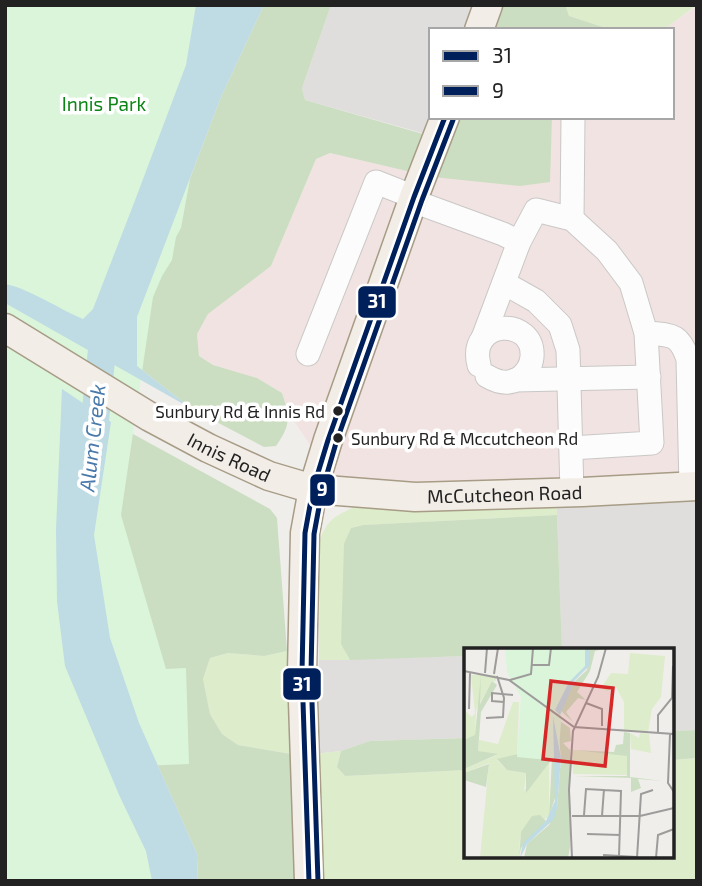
<svg xmlns="http://www.w3.org/2000/svg" width="702" height="886" font-family="'Exo 2',sans-serif">
<style>
.residential{fill:#dfdedc}
.commercial{fill:#f1e3e1}
.grass{fill:#ddeccb}
.forest{fill:#cbdec1}
.park{fill:#daf5da}
.water{fill:#bfdbe3}
.lines{fill:none;stroke-linecap:round;stroke-linejoin:round}
.river{stroke:#bfdbe3;stroke-width:28}
.minor-casing{stroke:#c9c8c7;stroke-width:25}
.major-casing{stroke:#a79c86;stroke-width:31}
.minor{stroke:#fdfcfc;stroke-width:23}
.major{stroke:#f3ede7;stroke-width:28}
.bus-1-casing{stroke:#fff;stroke-width:10}
.bus-2-casing{stroke:#fff;stroke-width:10}
.bus-1{stroke:#00205b;stroke-width:5}
.bus-2{stroke:#00205b;stroke-width:5}
.bus-dot{fill:#222;stroke:#fff;stroke-width:2.5}
.labels{text-anchor:middle;stroke-width:7;stroke-linejoin:round;paint-order:stroke}
.bus-label{font-size:17px;fill:#222;stroke:#fff;text-anchor:end}
.park-label{font-size:19px;fill:#0c8416;stroke:#fff}
.street-label{font-size:19px;fill:#222;stroke:#fff}
.water-label{font-size:21px;font-style:italic;fill:#4a7aab;stroke:#fff}
.inset-road{fill:none;stroke:#9e9c9b;stroke-width:2}
.view{fill:#d62828;fill-opacity:0.15;stroke:#d62828;stroke-width:3.5}
.inset-edge{fill:none;stroke:#222;stroke-width:3.5}
.line-badge{stroke:#fff;stroke-width:2.5}
.badge-label{font-size:19px;text-anchor:middle;font-weight:bold;fill:#fff}
</style>
<rect width="100%" height="100%" fill="#f0eeeb"/>
<!-- residential -->
<g class="residential">
<polygon points="331,5 498,5 489,30 431,30 431,117 447,140 305,100 302,88"/>
<polygon points="697,483 697,730 672,731 672,650 562,650 556,489"/>
<polygon points="466,656 466,738 370,741 341,751 314,754 319,660"/>
</g>
<!-- commercial -->
<polygon class="commercial" points="697,6 697,483 556,499 352,508 288,412 282,393 257,378 213,365 199,356 197,334 208,314 271,266 316,159 330,153 433,177 549,182 552,117 672,117 672,30 663,30"/>
<!-- grass -->
<g class="grass">
<polygon points="567,5 697,5 663,30 612,30 569,16 566,7"/>
<path d="M556,499L557,515L363,525L351,528L341,643L350,660H319L320,540C327,520 334,517 352,508Z"/>
<polygon points="287,651 296,765 291,754 238,745 222,734 210,714 203,679 210,658 228,653 264,656"/>
<polygon points="341,751 337,767 345,776 466,770 466,856 672,856 672,760 697,758 697,881 318,881 314,754"/>
</g>
<!-- forest -->
<g class="forest">
<path d="M264,5H331L302,88L305,100L423,134L411,172L330,153L316,159L271,266L208,314L197,334L199,356L213,365L257,378L282,393C290,417 291,425 276,446L264,447L192,409L137,366V318L221,97Z"/>
<polygon points="498,5 567,5 566,7 569,16 612,30 489,30"/>
<polygon points="456,117 552,117 550,182 520,186 433,177"/>
<polygon points="111,422 270,509 277,518 287,651 264,656 228,653 210,658 203,679 210,714 222,734 238,745 291,754 300,881 197,881 198,856 139,723"/>
<polygon points="557,515 562,650 466,650 466,656 350,660 341,644 344,544 351,528 363,525"/>
<polygon points="697,730 697,758 672,760 672,731"/>
<polygon points="466,738 466,770 345,776 337,767 341,751 370,741"/>
</g>
<!-- park -->
<polygon class="park" points="5,5 222,5 181,228 176,237 172,260 162,276 153,297 121,515 166,669 186,668 189,764 141,766 163,881 5,881"/>
<!-- water -->
<g class="water">
<path d="M196,5H264L221,97L137,317V366L192,409L5,303V284C28,288 59,309 83,319L93,309L134,203L186,65Z"/>
<polygon points="62,389 111,422 94,535 110,638 139,723 198,856 197,881 152,881 146,851 120,797 65,666 57,601 56,530"/>
</g>
<g class="lines">
<!-- river -->
<polyline class="river" points="92,450 105,320"/>
<defs>
<g id="minor">
<polyline points="413,201 503,234 519,242"/>
<polyline points="572,219 573,117"/>
<polyline points="504,283 536,301 560,325 568,350 572,492"/>
<path d="M646,333C671,335 679,333 688,359L691,487"/>
<polyline points="483,338 519,242 536,210 572,219 607,251 631,283 646,333 652,443 571,448"/>
<polyline points="308,354 376,182 414,197"/>
<path d="M479,365C467,319 535,316 532,357C531,366 526,374 518,379C507,385 497,382 487,376"/>
<polyline points="515,380 649,377"/>
</g>
<g id="major">
<polyline points="479,30 488,5"/>
<path id="s1" d="M5,328L150,417L208,448L269,476L313,489L415,497L582,492L697,486"/>
<polyline points="309,881 302,672 305,533 313,489 328,440 414,197 445,117"/>
</g>
</defs>
<!-- minor casing -->
<use href="#minor" class="minor-casing"/>
<!-- major casing -->
<use href="#major" class="major-casing"/>
<!-- minor -->
<use href="#minor" class="minor"/>
<!-- major -->
<use href="#major" class="major"/>
<defs>
<polyline id="bus-1" points="309,881 302,672 305,533 313,489 328,440 414,197 445,117"/>
<polyline id="bus-2" points="318,881 311,672 314,534 322,491 336,443 422,200 453,120"/>
</defs>
<!-- bus-1 casing -->
<use href="#bus-1" class="bus-1-casing"/>
<!-- bus-2 casing -->
<use href="#bus-2" class="bus-2-casing"/>
<!-- bus-1 -->
<use href="#bus-1" class="bus-1"/>
<!-- bus-2 -->
<use href="#bus-2" class="bus-2"/>
</g>
<!-- markers -->
<g class="bus-dot">
<circle cx="338" cy="411" r="6"/>
<circle cx="338" cy="438" r="6"/>
</g>
<g class="labels">
<!-- bus labels -->
<g class="bus-label">
<text x="325" y="418">Sunbury Rd &amp; Innis Rd</text>
<text x="351" y="445" text-anchor="start">Sunbury Rd &amp; Mccutcheon Rd</text>
</g>
<!-- park labels -->
<g class="park-label">
<text x="104" y="111">Innis Park</text>
</g>
<!-- street labels -->
<g class="street-label">
<text dy="7" stroke="none"><textPath href="#s1" startOffset="259">Innis Road</textPath></text>
<text dy="7" stroke="none"><textPath href="#s1" startOffset="541">McCutcheon Road</textPath></text>
</g>
<!-- water labels -->
<g class="water-label">
<text transform="translate(93 438) rotate(-84)" y="7">Alum Creek</text>
</g>
</g>
<!-- overview -->
<g transform="translate(464 648)">
<rect width="210" height="210" fill="#f0eeeb"/>
<path d="M166,5L201,8L197,49L188,61L184,84L160,82V54L152,39L143,43L137,40L147,25L164,26ZM7,27H32V33H28L12,62L11,88L0,92V62L8,69L11,65ZM49,54H55L53,106L33,112L43,122L62,125L60,143L85,110V168L56,189L55,210H16L25,115L0,125V121L33,107L14,103L15,92L34,96ZM166,85L175,90L176,85L185,86L187,105L167,101ZM108,102L163,107L164,127L109,126Z" fill="#ddeccb"/>
<path d="M125,0H142L131,3L126,23L113,44L122,52L114,50L102,64L109,74L96,62L111,33L123,22ZM17,27L16,56L28,33L33,37L17,64L14,103L34,106L0,121V92L11,87ZM93,71L106,80L107,93L99,95L106,102V199L104,210H60L63,196L85,177L93,160L97,110ZM160,84L166,85V129L199,133L174,131L177,140L167,144V130L109,128H163V108L110,102L150,104L152,97L159,96ZM62,104L92,109L93,144L85,168L88,111L62,145V125L43,122L33,111ZM25,116L22,139L0,132V125ZM76,167L82,173L57,200L55,210L57,184L68,168Z" fill="#cbdec1"/>
<path d="M41,0H123L122,19L107,34L98,61L94,113L53,109L57,49L43,24Z" fill="#daf5da"/>
<path d="M121,0H125L126,17L111,32L96,67L91,62L105,34L121,18ZM89,68L97,110L93,160L90,171L63,196L56,210L59,195L82,173L91,153Z" fill="#bfdbe3"/>
<path class="inset-road" d="M68,17H85L87,0M0,23L45,32L110,79L210,86M21,25L23,0M30,26L34,0M46,32L67,26L69,0M40,54L28,53V45L49,47M122,55L138,61V78M5,61L6,25M22,70L39,69L40,50L33,28M194,84V67L208,50L209,18M206,86L204,135L210,144M120,167L122,141L157,143L155,208M108,168H176L210,160M138,168L140,141M123,186L156,187M139,207L173,209M108,210L105,142L109,83L134,29L142,0M173,210L177,146L189,142M192,210L194,187L210,181"/>
<path class="view" d="M87,33L149,40L141,118L79,111Z"/>
<rect width="210" height="210" class="inset-edge"/>
</g>
<g class="line-badge">
<rect x="357" y="285" width="40" height="34" rx="7" fill="#00205b"/>
<rect x="309" y="473" width="27" height="34" rx="7" fill="#00205b"/>
<rect x="282" y="667" width="40" height="34" rx="7" fill="#00205b"/>
</g>
<g class="badge-label">
<text x="377" y="308">31</text>
<text x="322" y="496">9</text>
<text x="302" y="691">31</text>
</g>
<!-- border -->
<rect width="702" height="886" fill="none" stroke="#222222" stroke-width="14"/>
<!-- legend -->
<rect x="429" y="28" width="245" height="91" fill="#ffffff" stroke="#a7a7a7" stroke-width="2"/>
<rect x="443" y="51" width="35" height="10" fill="#00205b" stroke="#a7a7a7" stroke-width="2"/>
<text x="492" y="63" font-size="21" fill="#222222">31</text>
<rect x="443" y="86" width="35" height="10" fill="#00205b" stroke="#a7a7a7" stroke-width="2"/>
<text x="492" y="98" font-size="21" fill="#222222">9</text>
</svg>
